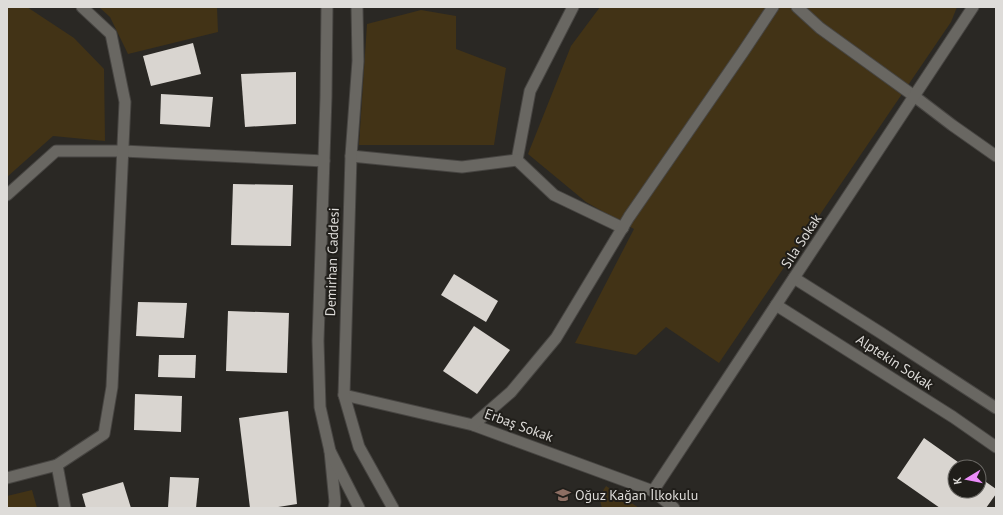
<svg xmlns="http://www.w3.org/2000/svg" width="1003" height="515" font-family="'PT Sans',sans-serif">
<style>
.green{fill:#423316}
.building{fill:#d9d5d0}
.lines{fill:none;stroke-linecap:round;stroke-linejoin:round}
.minor-casing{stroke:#474542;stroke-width:13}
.secondary-casing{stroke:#474542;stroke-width:13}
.minor{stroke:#696762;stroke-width:11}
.secondary{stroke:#696762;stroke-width:11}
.labels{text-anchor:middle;stroke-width:4;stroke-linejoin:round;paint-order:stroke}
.street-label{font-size:14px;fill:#dedcd9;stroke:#201e1a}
.poi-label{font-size:14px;fill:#dedcd9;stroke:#201e1a;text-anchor:start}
</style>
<rect width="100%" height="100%" fill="#2a2824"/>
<!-- green -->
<g class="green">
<polygon points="7,7 27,7 74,38 104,69 105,141 53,136 7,177"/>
<polygon points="99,7 217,7 218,32 128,54 110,17"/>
<polygon points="600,7 957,7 951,22 719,363 666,327 636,355 575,343 634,229 586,202 528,154 571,46"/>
<polygon points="421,10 456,16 456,49 506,68 494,145 359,145 367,24"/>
<polygon points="606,486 639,508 602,508 599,497"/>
<polygon points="32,490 37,508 7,508 7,496"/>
</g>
<!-- building -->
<g class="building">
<polygon points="193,43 201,74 151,86 143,56"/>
<polygon points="296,72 296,124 245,127 241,74"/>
<polygon points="161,94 213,97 210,127 160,124"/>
<polygon points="233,184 293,185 291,246 231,245"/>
<polygon points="454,274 498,301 486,322 441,295"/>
<polygon points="138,302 187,303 184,338 136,336"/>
<polygon points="228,311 289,313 287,373 226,371"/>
<polygon points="474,326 510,350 477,394 443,371"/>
<polygon points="159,355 196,355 195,378 158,377"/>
<polygon points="135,394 182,396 181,432 134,430"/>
<polygon points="288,411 297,504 272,508 250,508 239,418"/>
<polygon points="924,438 965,467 955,467 955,491 979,491 979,477 996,489 996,494 986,508 940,508 897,478"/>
<polygon points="170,477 199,478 196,508 168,508"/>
<polygon points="123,482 131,508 86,508 82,494"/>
</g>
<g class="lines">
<defs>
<g id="minor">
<polyline points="797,7 820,28 914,96 952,125 996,156"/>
<polyline points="351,156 462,167 517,160 530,91 573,7"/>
<polyline points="517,160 554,195 623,228"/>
<polyline points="7,195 56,151 123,151 324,161"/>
<polyline points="794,278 881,333 996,408"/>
<polyline points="776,305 953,417 996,447"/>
<polyline points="344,395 473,425 653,491 674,508"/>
<polyline points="473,425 511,392 556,338 629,217 743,52 773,7"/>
<polyline points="330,451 335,502 334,508"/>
<polyline points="57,465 104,434 112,387 125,102 111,34 82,7"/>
<polyline points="7,478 57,465 65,508"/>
<polyline points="653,491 973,7"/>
</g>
<g id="secondary">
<polyline points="327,7 326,97 318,341 320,407 330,451 359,508"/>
<polyline points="357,7 358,61 351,156 344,395 359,447 393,508"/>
</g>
</defs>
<!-- minor casing -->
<use href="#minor" class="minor-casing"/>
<!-- secondary casing -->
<use href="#secondary" class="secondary-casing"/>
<!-- minor -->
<use href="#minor" class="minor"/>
<!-- secondary -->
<use href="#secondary" class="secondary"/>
</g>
<!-- icons -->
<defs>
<symbol id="school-bare" viewBox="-9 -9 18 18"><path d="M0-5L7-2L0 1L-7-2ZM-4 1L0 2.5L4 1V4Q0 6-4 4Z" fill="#8d6e63" stroke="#201e1a" stroke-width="2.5" paint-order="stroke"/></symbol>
</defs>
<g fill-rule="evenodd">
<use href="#school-bare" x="552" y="484" width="22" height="22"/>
</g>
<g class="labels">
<!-- street labels -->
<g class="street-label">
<text transform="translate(801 241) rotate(-57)" y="5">Sıla Sokak</text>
<text transform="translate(332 262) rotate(-88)" y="5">Demirhan Caddesi</text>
<text transform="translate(895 362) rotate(33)" y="5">Alptekin Sokak</text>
<text transform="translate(519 425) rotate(20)" y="5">Erbaş Sokak</text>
</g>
<!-- poi labels -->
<g class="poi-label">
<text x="575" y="500">Oğuz Kağan İlkokulu</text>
</g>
</g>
<!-- border -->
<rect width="1003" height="515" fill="none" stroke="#dedcd9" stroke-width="16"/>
<!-- north arrow -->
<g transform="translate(967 479) rotate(260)"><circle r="19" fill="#201e1a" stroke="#6c6a66"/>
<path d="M0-3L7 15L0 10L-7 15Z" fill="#ec8cfa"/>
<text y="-6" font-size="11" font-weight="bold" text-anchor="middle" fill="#dedcd9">K</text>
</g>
</svg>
